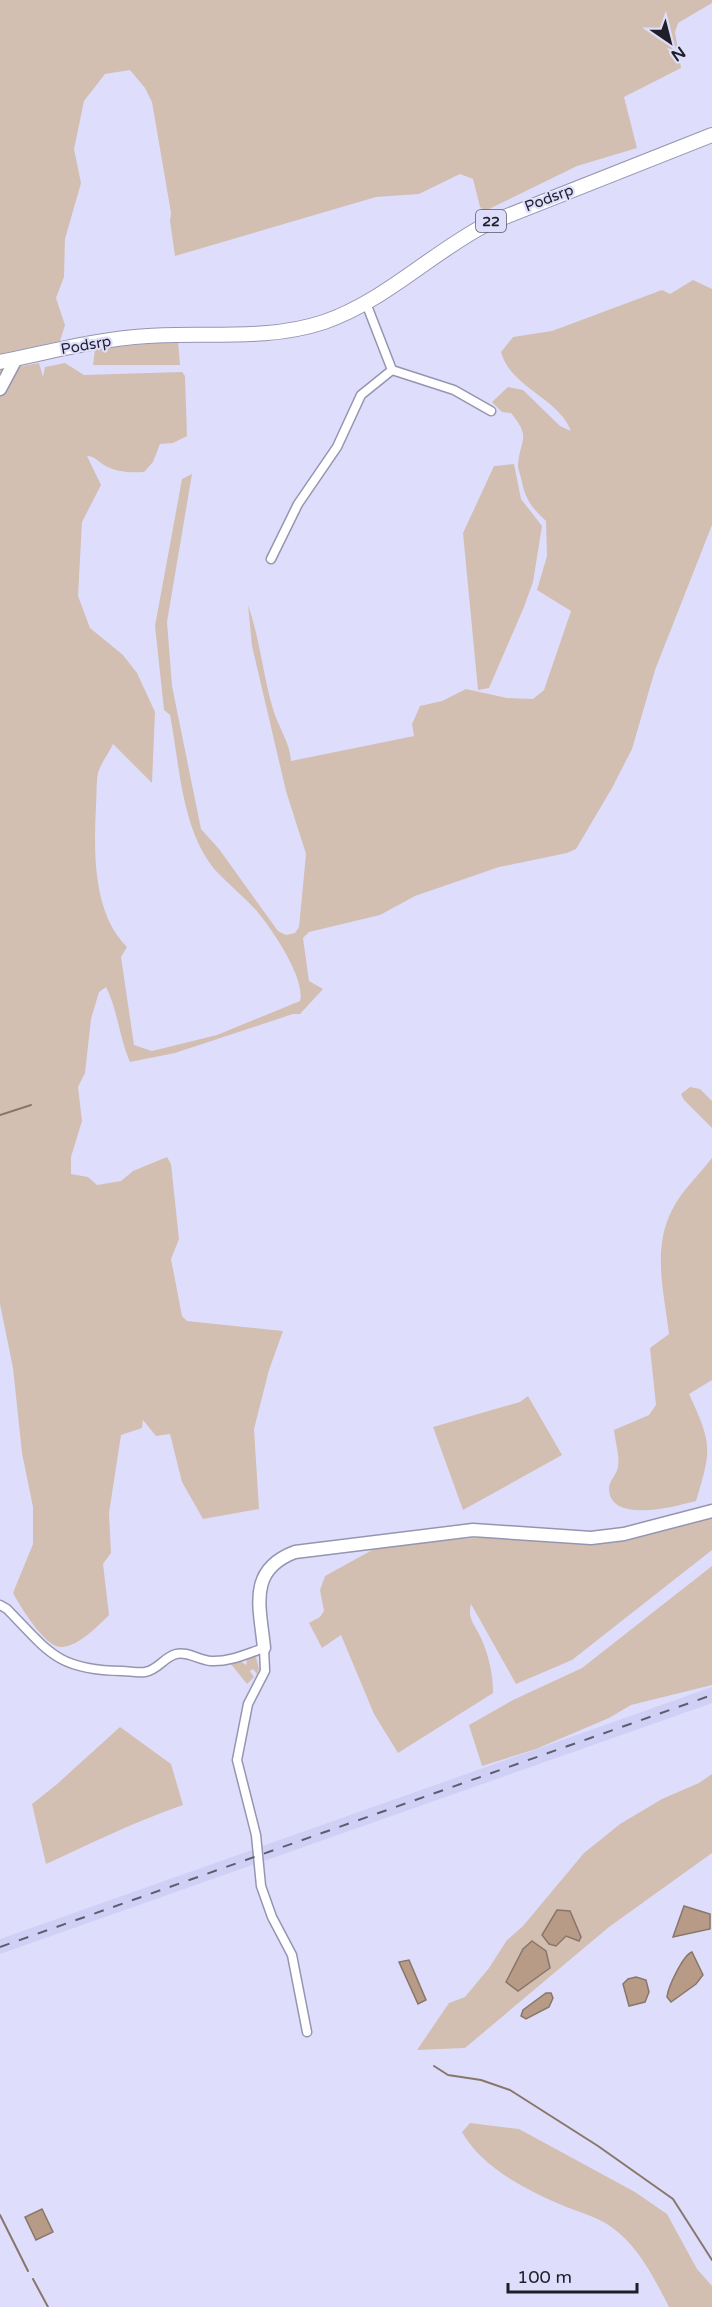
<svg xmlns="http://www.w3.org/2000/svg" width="712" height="2307" font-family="'Varela Round',sans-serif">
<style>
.built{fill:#d0d0f6}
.green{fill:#d3bfb1}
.water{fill:#b79b86;stroke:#89766a;stroke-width:1.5}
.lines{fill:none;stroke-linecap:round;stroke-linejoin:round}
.stream{stroke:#89766a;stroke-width:2}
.street-casing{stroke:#9595b1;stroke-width:11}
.secondary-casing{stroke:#9595b1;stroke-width:15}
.primary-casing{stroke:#9595b1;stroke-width:16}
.street{stroke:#fff;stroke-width:8}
.secondary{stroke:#fff;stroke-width:12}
.primary{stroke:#fff;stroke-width:14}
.rail{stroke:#5d5d6e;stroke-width:2;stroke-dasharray:10 10;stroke-linecap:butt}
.labels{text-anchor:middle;stroke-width:4.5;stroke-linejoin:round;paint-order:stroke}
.shield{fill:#dedefc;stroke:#585868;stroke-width:1.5}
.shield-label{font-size:14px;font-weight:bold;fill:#1f1e29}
.street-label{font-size:15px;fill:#1f1e29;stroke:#dedefc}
</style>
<rect width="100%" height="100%" fill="#dedefc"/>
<!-- built -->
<polygon class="built" points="712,1687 712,1703 704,1706 0,1954 0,1939"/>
<!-- green -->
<g class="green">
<polygon points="0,0 712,0 712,3 678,23 675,32 681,68 624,97 637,148 577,166 485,211 480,207 473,179 460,174 419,194 376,197 175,256 170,221 171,213 152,102 145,88 130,70 105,74 84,101 74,149 81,183 65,239 64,277 56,298 65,325 60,341 0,354"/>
<path d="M693,280L712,289V525L655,670L632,749L612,788L576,849L567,853L499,867L415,896L380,915L309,932L303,938L309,981L323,989L300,1014H293L175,1053L130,1062C119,1037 118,1011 106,987L99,992L91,1019L85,1073L78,1087L82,1121L71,1157V1174L88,1177L97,1185L121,1181L133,1171L167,1157L171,1164L179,1239L171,1259L182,1316L187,1321L283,1331L269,1370L254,1429L259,1509L203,1519L182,1482L170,1434L156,1436L143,1420L142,1428L121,1435L109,1513L111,1553L103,1564L109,1615C98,1626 79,1646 62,1647C46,1649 20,1606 13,1593L33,1544V1507L22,1453L13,1368L0,1304V370L39,363L43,377L45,367L65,363L84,375L182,372L185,376L187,436L173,443L160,444L153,462L144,472C130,473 116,472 104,465C98,461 94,456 87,456L101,485L82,522L78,596L90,628L123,655L137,673L155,712L152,783L113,744C109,753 101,763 98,773C96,782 97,795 96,805C94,851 92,912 127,947L121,957L134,1045L152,1051L217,1035L300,1001C306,979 271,927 255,909C243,896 228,884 216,871C181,830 180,766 170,715L164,710L155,626L182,479L192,474L167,622L172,686L201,829L219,849L278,931L286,935L295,933L299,927L306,854L286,791L252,646L248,605C260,639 263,675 273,709C278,727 290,742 291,761L414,736L412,724L420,706L442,701L466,689L507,698L533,699L544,690L571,611L537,590L547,556L546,521C531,507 525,499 521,478C520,474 518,469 518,465C520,438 532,439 511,413L502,412L492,402L508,387L523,390L560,426L571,431C558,397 511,388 501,352L513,337L552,331L662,290L670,294Z"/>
<polygon points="178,341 180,365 93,365 95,349"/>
<polygon points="514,464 521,499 542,526 533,582 524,607 489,688 478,690 463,533 494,466"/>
<polygon points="690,1087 700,1089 712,1101 712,1128 684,1100 681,1094"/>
<path d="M712,1158V1380L689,1394C712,1444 712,1448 696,1501C677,1506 609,1525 609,1488C609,1481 617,1474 618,1467C620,1456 615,1441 614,1430L649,1415L656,1405L650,1348L669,1334C664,1292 652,1249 672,1210C682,1190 699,1175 712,1158Z"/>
<polygon points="528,1396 562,1455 463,1510 433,1427 520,1402"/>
<path d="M712,1516V1550L572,1660L516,1684L471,1604C467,1619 475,1625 481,1638C489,1656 493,1674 493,1693L398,1753L374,1714L341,1635L322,1648L309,1623L320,1617L324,1611L320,1590L325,1576L374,1549L392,1545L497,1536L605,1543L630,1540Z"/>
<polygon points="712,1566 712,1685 631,1705 609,1718 536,1749 482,1766 469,1725 513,1700 582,1668"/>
<polygon points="255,1653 259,1669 257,1674 253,1669 250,1671 254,1677 247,1684 230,1663 239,1660 246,1665 248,1656"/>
<path d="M120,1727L171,1764L183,1805C134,1822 92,1843 46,1864L32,1804L56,1785Z"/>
<polygon points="712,1774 712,1853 609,1927 465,2048 417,2050 449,2003 465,1997 489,1968 507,1940 523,1926 584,1853 620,1824 662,1799 699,1783"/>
<path d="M470,2123L519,2129L635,2192L667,2214L697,2269L712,2286V2307H669C654,2278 638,2245 610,2226C597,2217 579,2212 564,2206C527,2190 482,2168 462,2132Z"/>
</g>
<!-- water -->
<g class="water">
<polygon points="684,1906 710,1914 710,1929 673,1937"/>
<polygon points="557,1910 570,1911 581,1937 579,1941 566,1936 556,1946 549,1944 542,1935"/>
<polygon points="532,1941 546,1951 550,1968 518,1991 506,1982 523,1949"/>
<path d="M692,1952L703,1975L696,1984L671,2002L667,1997C668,1987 683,1955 692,1952Z"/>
<polygon points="409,1960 426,2000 418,2004 399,1962"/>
<polygon points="636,1977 646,1980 649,1992 645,2002 629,2006 623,1984 628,1979"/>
<polygon points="546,1993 551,1993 553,1998 549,2007 526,2019 521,2016 523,2010"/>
<polygon points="42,2209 53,2232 36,2240 25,2217"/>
</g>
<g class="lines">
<!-- stream -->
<g class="stream">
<polyline points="0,1115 31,1105"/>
<polyline points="434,2066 448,2075 481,2080 510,2090 598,2146 673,2199 712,2260"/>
<polyline points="0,2215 28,2271"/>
<polyline points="33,2279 48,2307"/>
</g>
<defs>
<g id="street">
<polyline points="392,370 454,390 491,411"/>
<polyline points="271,559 298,504 337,447 361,395 392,370 366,303"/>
<path d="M0,1605L7,1609C49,1652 57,1670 122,1671C129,1671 137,1673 145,1672C158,1670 164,1657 176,1654C187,1651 199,1660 211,1661C230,1662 246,1654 264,1648L265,1671L248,1704L237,1760L256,1835L261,1886L272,1917L292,1955L307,2032"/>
</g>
<g id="secondary">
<polyline points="0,389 16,359"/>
<path d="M264,1648C260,1607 247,1570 295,1552L473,1530L591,1538L624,1534L712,1511"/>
</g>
<path id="primary" d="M0,362C49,352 98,339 148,336C206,332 267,341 324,322C385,301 431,253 487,224L712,135"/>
</defs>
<!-- street casing -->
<use href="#street" class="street-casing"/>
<!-- secondary casing -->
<use href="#secondary" class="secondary-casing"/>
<!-- primary casing -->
<use href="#primary" class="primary-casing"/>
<!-- street -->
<use href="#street" class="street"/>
<!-- secondary -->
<use href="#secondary" class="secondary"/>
<!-- primary -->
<use href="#primary" class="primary"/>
<!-- rail -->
<polyline class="rail" points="0,1947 712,1695"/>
</g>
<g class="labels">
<!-- shield labels -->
<rect class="shield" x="476" y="210" width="30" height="22" rx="4.5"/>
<g class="shield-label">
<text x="491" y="226">22</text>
</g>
<!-- street labels -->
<g class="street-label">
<text transform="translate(549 198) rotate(-21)" y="5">Podsrp</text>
<text transform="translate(86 345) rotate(-10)" y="5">Podsrp</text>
</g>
</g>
<!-- north arrow -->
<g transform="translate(670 42) rotate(145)" stroke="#dedefc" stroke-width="4.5" paint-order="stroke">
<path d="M0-4.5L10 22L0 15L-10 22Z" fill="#1f1e29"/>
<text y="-9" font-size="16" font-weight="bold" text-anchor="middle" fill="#1f1e29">N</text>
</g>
<!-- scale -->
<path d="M508 2283v9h129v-9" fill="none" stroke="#1f1e29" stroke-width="3"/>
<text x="517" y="2283" font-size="18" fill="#1f1e29" stroke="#dedefc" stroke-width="4.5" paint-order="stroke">100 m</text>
</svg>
